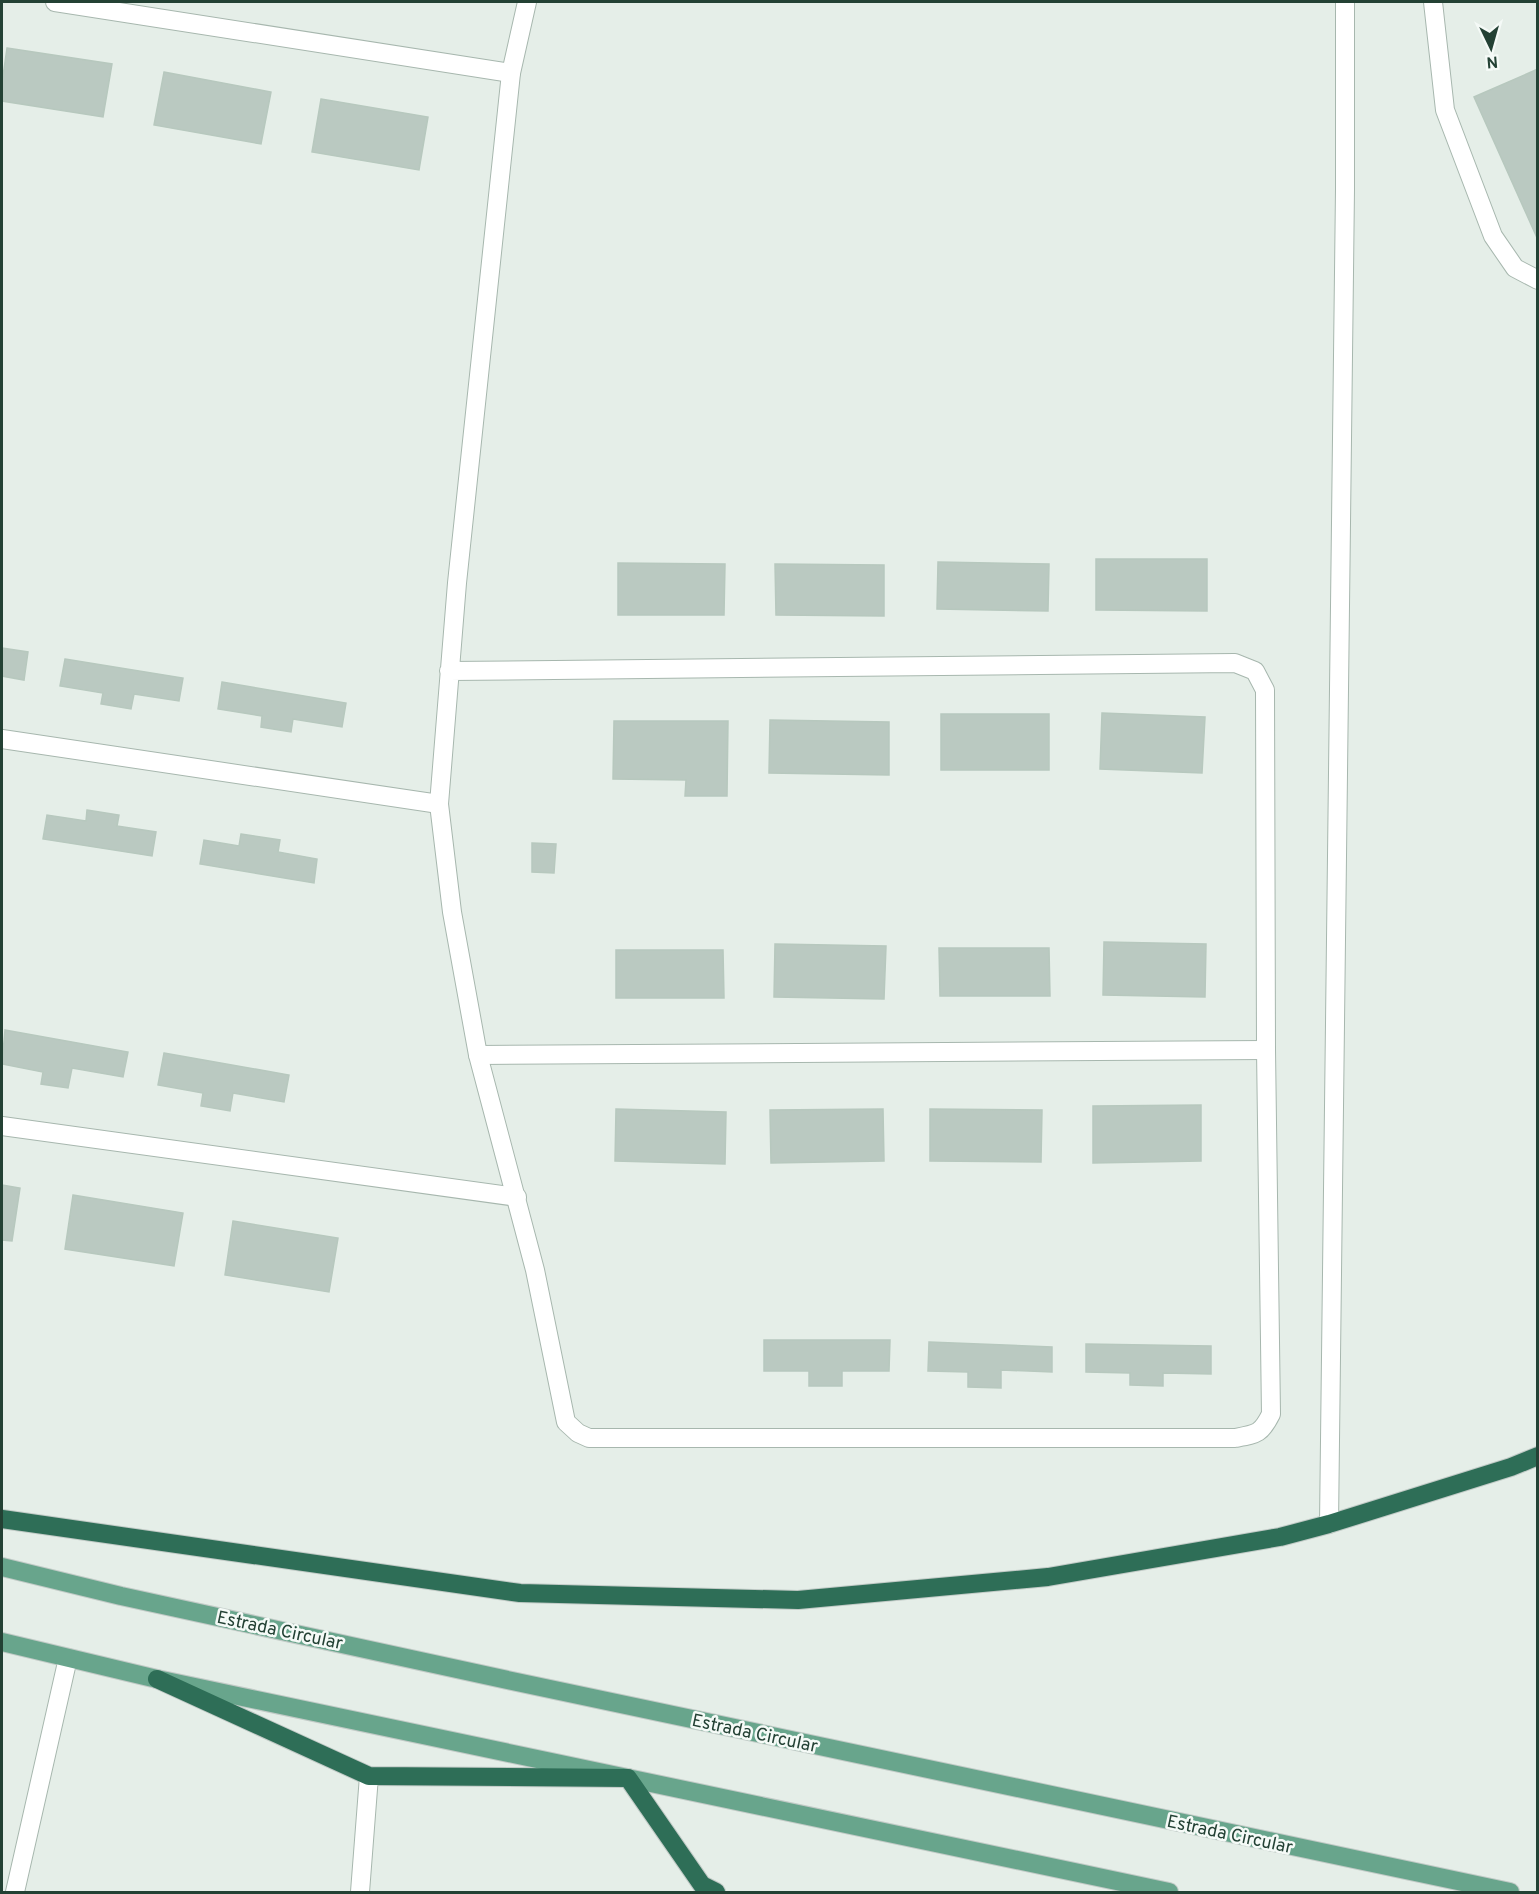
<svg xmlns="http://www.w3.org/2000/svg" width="1539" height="1894" font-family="Overpass,sans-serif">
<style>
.building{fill:#bac9c1;stroke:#b7c8be;stroke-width:1.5}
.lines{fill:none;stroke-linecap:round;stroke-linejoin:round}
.lane-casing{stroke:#a7b7ae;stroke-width:20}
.street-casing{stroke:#a7b7ae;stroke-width:20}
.primary-casing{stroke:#c1cac6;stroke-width:20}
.highway-casing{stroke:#c1cac6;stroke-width:20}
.lane{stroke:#fff;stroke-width:18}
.street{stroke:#fff;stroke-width:18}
.primary{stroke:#68a58c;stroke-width:18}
.highway{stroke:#2e6e57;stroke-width:18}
.labels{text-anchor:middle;stroke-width:5;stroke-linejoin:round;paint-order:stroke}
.street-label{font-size:18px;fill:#234134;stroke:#f5faf7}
</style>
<rect width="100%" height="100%" fill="#e5eee8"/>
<!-- building -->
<g class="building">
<polygon points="7,48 112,64 103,117 2,101 2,83"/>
<polygon points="1538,69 1538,240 1474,97"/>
<polygon points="164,72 271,92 261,144 154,125"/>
<polygon points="321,99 428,117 419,170 312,152"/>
<polygon points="1096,559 1207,559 1207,611 1096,610"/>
<polygon points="938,562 1049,564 1048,611 937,609"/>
<polygon points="618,563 725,564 724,615 618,615"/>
<polygon points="775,564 884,565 884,616 776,615"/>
<polygon points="2,648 28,652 24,680 2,676"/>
<polygon points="65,659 183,678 179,701 134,694 131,709 101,704 103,693 60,686"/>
<polygon points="222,682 346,703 342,727 293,719 291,732 261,727 262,716 218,709"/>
<polygon points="1102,713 1205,717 1202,773 1100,769"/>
<rect x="941" y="714" width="108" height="56"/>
<polygon points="770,720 889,722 889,775 769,773"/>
<polygon points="614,721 728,721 727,796 685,796 686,780 613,779"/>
<polygon points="87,810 119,815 117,826 156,832 152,856 43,839 47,815 86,821"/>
<polygon points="241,834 280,840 278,852 317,859 314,883 200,864 204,840 239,846"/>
<polygon points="532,843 556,844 554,873 532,872"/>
<polygon points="1104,942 1206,944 1205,997 1103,995"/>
<polygon points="775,944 886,946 884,999 774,997"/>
<polygon points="939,948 1049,948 1050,996 940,996"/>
<polygon points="616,950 723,950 724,998 616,998"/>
<polygon points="5,1030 128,1052 123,1077 72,1068 68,1088 41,1084 43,1072 2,1064"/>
<polygon points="164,1053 289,1075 284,1102 233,1093 230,1111 201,1106 203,1093 158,1085"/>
<polygon points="1201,1105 1201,1161 1093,1163 1093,1106"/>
<polygon points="616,1109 726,1112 725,1164 615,1161"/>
<polygon points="883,1109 884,1161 771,1163 770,1110"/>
<polygon points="930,1109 1042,1110 1041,1162 930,1161"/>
<polygon points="2,1185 20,1188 12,1241 2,1240"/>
<polygon points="73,1195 183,1213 174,1266 65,1249"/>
<polygon points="233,1221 338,1238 329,1292 225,1275"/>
<polygon points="764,1340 890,1340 889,1371 842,1371 842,1386 809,1386 809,1371 764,1371"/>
<polygon points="929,1342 1052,1347 1052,1372 1001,1370 1001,1388 968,1387 968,1372 928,1371"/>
<polygon points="1086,1344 1211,1346 1211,1374 1163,1373 1163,1386 1130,1385 1130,1373 1086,1372"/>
</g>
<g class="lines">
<defs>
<polyline id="lane" points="1433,2 1445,110 1493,236 1515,268 1538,280"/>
<g id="street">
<polyline points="55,2 511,73"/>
<path d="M449,671L1235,663L1255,671L1265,690L1266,1050L1271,1414C1261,1434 1257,1434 1235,1438H589L578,1433L566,1422L535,1270L478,1055L452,912L439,804L457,583L511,73L527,2"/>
<polyline points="2,739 439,804"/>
<polyline points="478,1055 1266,1050"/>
<polyline points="2,1126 517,1197"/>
<polyline points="1329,1524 1345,189 1345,2"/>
<polyline points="15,1892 68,1658"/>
<polyline points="360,1892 369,1776"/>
</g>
<g id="primary">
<polyline points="2,1567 121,1596 512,1681 1510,1892"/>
<polyline points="2,1642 157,1679 1169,1892"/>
</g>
<g id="highway">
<polyline points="2,1519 520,1593 798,1600 1048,1577 1280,1537 1329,1524 1511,1467 1538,1456"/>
<polyline points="157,1679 369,1776 628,1778 702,1885 716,1892"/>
</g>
</defs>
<!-- lane casing -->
<use href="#lane" class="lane-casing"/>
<!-- street casing -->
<use href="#street" class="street-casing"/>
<!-- primary casing -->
<use href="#primary" class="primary-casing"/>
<!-- highway casing -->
<use href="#highway" class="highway-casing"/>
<!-- lane -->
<use href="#lane" class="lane"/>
<!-- street -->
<use href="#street" class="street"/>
<!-- primary -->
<use href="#primary" class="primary"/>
<!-- highway -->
<use href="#highway" class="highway"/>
</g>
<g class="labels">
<!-- street labels -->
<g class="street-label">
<text transform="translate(280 1630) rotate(12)" y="6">Estrada Circular</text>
<text transform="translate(755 1733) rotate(12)" y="6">Estrada Circular</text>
<text transform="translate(1230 1834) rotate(12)" y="6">Estrada Circular</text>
</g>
</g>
<!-- border -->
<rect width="1539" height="1894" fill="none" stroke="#234134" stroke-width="6"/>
<!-- north arrow -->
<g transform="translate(1491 48) rotate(175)" stroke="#f5faf7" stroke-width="4.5" paint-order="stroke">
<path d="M0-4.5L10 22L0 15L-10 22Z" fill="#234134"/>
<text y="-9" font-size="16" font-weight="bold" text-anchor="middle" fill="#234134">N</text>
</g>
</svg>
